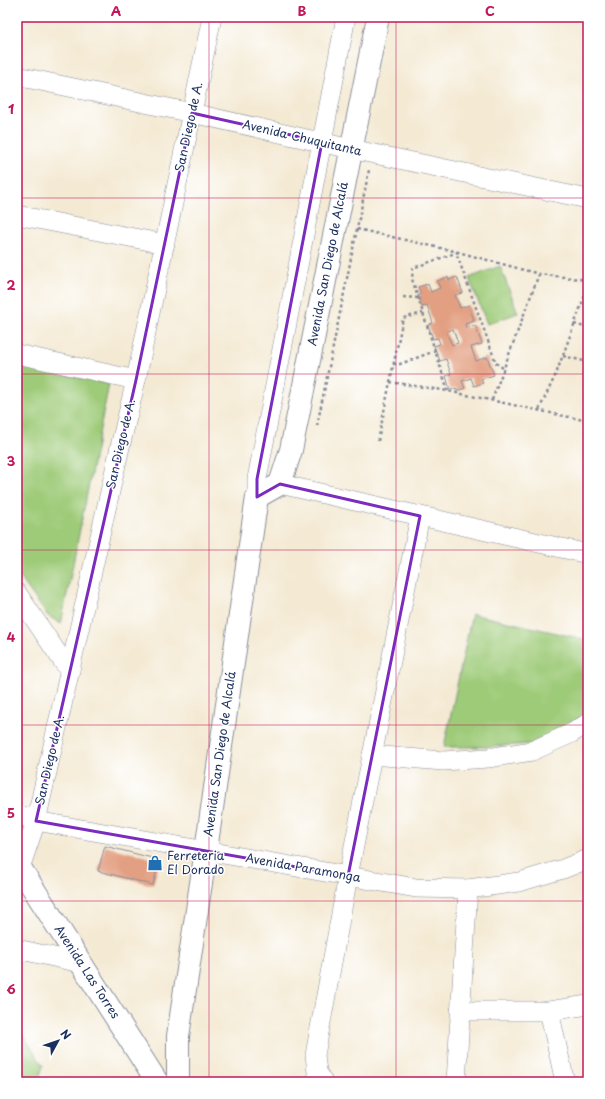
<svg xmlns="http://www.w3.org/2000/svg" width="605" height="1099" font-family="'Playpen Sans',sans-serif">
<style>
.green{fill:#9ecb78;stroke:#5c7d6b}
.building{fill:#e39f81;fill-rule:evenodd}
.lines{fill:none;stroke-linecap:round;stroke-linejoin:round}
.minor-casing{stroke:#888c99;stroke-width:20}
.tertiary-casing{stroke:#888c99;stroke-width:24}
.path{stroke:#888c99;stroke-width:2.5;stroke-dasharray:3 3;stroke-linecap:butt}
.minor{stroke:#fff;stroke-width:19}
.tertiary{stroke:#fff;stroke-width:22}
.marked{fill:none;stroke:#7b2cbf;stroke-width:3;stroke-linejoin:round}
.grid{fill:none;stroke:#c2185b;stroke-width:1;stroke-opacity:0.55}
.labels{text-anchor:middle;stroke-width:3;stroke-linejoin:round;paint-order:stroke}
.street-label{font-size:12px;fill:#1b2f5e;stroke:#fff}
.poi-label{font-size:12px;fill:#1b2f5e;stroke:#fff;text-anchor:start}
.neatline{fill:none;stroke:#c2185b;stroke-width:1.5}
.grid-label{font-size:13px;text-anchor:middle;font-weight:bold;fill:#c2185b}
</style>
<rect width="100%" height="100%" fill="#fff"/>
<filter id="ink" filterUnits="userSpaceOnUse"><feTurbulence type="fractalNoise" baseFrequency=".025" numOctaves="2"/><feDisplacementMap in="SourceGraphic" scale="8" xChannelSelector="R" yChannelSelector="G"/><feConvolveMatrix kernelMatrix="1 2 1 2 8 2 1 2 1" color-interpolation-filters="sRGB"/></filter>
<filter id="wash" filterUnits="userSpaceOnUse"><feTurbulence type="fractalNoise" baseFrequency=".012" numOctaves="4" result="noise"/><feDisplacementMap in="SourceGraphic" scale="16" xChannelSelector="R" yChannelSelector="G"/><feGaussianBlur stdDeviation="0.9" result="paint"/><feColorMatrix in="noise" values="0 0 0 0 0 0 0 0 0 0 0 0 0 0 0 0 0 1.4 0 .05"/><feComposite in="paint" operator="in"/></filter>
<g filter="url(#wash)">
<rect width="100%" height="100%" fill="#f4ead4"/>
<!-- green -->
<g class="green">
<polygon points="500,266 518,313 487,324 469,278"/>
<polygon points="17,365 109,384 61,624 47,615 17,573"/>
<polygon points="472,614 588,640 588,714 530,744 486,747 444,747"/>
<polygon points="17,1025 43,1066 38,1082 17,1078"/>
</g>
<g id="blocks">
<!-- building -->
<g class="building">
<path d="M448,277L449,280L457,277L463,293L455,295L460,308L469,305L474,321L465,324L466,328L475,325L482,344L471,347L476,361L487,357L494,375L481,379L483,383L474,386L471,378L462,381L465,388L457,391L456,388L450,390L446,376L451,374L446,359L440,361L434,346L440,344L438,338L433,339L428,325L433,323L427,305L422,307L418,295L421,294L418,287L428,284L431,292L440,288L437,281ZM453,329L458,343L452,345L446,332Z"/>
<polygon points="105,846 160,860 153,885 98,871"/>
</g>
</g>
</g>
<g filter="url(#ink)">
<use href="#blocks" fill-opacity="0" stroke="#888c99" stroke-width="1"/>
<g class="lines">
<defs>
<g id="minor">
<polyline points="17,76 192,113 351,149 588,199"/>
<polyline points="17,215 165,244"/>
<polyline points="17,354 136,380"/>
<polyline points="280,484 588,554"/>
<polyline points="257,497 257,479 346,17"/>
<polyline points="17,593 70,672"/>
<polyline points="372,755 443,761 488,758 532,751 572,733 588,723"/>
<polyline points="17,814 36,821 416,888 468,889 519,882 563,869 588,859"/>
<polyline points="20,868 36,821 120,447 136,380 212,17"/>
<polyline points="17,949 81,963"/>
<polyline points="460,1011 549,1011 588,1005"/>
<polyline points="549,1011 565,1082"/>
<polyline points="323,1082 317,1072 315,1055 348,876 420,516"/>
<polyline points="456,1082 468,889"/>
</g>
<g id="tertiary">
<polyline points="17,863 157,1082"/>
<polyline points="178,1082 178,1036 206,850 257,497 280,484 291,450 378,17"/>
</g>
</defs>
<!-- minor casing -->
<use href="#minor" class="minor-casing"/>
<!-- tertiary casing -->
<use href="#tertiary" class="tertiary-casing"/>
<!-- path -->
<g class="path">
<polyline points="357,229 458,252 539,274 588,280"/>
<polyline points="403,297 418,298"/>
<polyline points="574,324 588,328"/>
<polyline points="563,356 588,362"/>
<polyline points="393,364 400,364 435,351"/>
<polyline points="390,382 448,391 588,421"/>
<polyline points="448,391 412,279 413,268 458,252 457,255 496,363 503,368"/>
<polyline points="492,400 539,274"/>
<polyline points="539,410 556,374 588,287"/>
<polyline points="317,426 369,170"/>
<polyline points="378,441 403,318 423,313"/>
</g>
<!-- minor -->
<use href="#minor" class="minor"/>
<!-- tertiary -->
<use href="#tertiary" class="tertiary"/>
</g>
</g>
<!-- marked area -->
<path class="marked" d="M192,113L322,142L257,479V497L280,484L420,516L348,876L36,821L136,380Z"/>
<!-- grid -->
<path class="grid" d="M209,17V1082M396,17V1082M17,198H588M17,374H588M17,550H588M17,725H588M17,901H588"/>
<!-- icons -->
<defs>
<symbol id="shop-bare" viewBox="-9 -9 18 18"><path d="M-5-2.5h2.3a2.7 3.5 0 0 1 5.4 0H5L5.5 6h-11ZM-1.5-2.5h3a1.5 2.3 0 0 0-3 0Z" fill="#1f6fb2" stroke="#fff" stroke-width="2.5" paint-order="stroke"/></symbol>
</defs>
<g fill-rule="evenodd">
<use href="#shop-bare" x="144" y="852" width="22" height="22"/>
</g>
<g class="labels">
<!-- street labels -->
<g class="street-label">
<text transform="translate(189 127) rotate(-78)" y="4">San Diego de A.</text>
<text transform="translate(302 138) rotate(13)" y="4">Avenida Chuquitanta</text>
<text transform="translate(328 264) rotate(-79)" y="4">Avenida San Diego de Alcalá</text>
<text transform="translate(121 444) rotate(-77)" y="4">San Diego de A.</text>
<text transform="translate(220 754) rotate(-82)" y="4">Avenida San Diego de Alcalá</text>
<text transform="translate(50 760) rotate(-77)" y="4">San Diego de A.</text>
<text transform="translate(303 868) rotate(10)" y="4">Avenida Paramonga</text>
<text transform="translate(87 972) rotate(57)" y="4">Avenida Las Torres</text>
</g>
<!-- poi labels -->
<g class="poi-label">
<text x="167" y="860">Ferreteria<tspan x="167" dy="14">El Dorado</tspan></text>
</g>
</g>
<!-- margin -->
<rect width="605" height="1099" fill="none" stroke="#fff" stroke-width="44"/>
<!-- north arrow -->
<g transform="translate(58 1041) rotate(50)" stroke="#ffffff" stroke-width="3" paint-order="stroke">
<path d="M0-3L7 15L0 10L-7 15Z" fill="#1b2f5e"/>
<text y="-6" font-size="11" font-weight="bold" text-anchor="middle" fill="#1b2f5e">N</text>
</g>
<rect x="22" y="22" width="561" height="1055" class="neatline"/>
<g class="grid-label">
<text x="116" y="16">A</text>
<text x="302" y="16">B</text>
<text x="490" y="16">C</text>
<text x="11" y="114">1</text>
<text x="11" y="290">2</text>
<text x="11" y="466">3</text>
<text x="11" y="642">4</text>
<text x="11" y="818">5</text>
<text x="11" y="994">6</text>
</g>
</svg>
